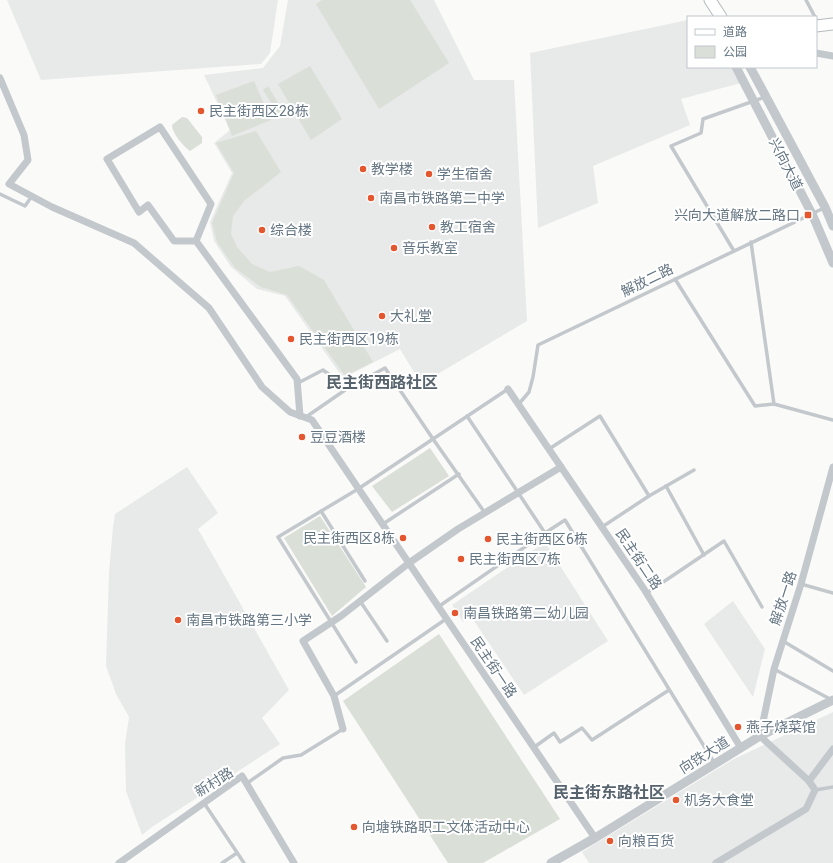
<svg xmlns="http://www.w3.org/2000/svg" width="833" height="863" font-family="Roboto,'Noto Sans SC',sans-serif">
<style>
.built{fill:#e8e9e9}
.green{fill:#dadfd7}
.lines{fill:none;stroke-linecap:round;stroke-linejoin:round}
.primary-casing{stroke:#b5babe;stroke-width:13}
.service{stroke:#c3c8cc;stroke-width:3.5}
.minor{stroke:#c3c8cc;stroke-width:7}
.tertiary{stroke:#c3c8cc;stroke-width:9}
.primary{stroke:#fff;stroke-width:11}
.poi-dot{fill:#e4572e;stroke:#fff;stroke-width:1.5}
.labels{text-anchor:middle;stroke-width:4;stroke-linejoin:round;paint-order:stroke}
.poi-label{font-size:14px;fill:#657683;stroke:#fff;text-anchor:start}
.street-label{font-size:14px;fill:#657683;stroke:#fff}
.quarter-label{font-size:16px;font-weight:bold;fill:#57646e;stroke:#fff}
</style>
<rect width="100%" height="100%" fill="#fafaf8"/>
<!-- built -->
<g class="built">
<polygon points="7,0 278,0 270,53 261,64 41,80"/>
<polygon points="288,0 434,0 474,80 514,80 527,321 421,384 400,349 343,378 285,296 257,289 231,267 214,241 210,222 232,173 214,143 230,130 204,75 263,68 280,46"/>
<polygon points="688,20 688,67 731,67 741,83 681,99 690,125 593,166 598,203 538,228 530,53"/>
<polygon points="187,467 218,513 198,529 289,690 262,718 280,744 152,827 142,835 126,791 125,744 129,717 116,694 106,666 109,573 113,527 115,514"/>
<polygon points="545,542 608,641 524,695 470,615 463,622 452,605"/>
<polygon points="733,601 765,649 753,697 704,624"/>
<polygon points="833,712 833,863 589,863 582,852 732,760"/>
</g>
<!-- green -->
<g class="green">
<polygon points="322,0 410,0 449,63 379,109 316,4"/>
<polygon points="310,66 342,119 311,140 278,84"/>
<polygon points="254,81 271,120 232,136 216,95"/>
<polygon points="268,86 284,113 279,116 263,90"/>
<path d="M182,117L187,118L202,137V143L190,151C183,146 172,133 172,125Z"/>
<polygon points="256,131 281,172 244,201 233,216 231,234 237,247 252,264 270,272 299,266 324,280 373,362 345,376 287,295 261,287 235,268 217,242 212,223 234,173 216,143"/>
<polygon points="430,448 449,476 392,512 372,486"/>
<polygon points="320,516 366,587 332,616 284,538"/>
<polygon points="439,634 560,819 483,863 448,863 343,701"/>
</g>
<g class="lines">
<defs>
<g id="primary">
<polyline points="710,0 721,17"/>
<polyline points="816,26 833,24"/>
</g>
</defs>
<!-- primary casing -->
<use href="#primary" class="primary-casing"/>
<!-- service -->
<g class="service">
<polyline points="806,0 815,17"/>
<polyline points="0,194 25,206 32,196"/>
<polyline points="751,242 774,404 833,420"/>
<polyline points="734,251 671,146 701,133 703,119 765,97"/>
<polyline points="675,279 755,406 774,404"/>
<polyline points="298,383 323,370 348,388"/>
<polyline points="518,405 529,392 533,377 538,345 824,208"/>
<polyline points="306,417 348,388 385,368 433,439 485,513"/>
<polyline points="549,449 600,416 649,496"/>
<polyline points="666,486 704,555"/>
<polyline points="321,511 365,581"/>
<polyline points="383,524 459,474"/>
<polyline points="602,527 649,496 694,470"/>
<polyline points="545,533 565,520 715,764"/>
<polyline points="801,584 833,593"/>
<polyline points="647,593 724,541 762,607"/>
<polyline points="360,601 387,641"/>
<polyline points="438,607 545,533 467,416"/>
<polyline points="783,641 833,671"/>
<polyline points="356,662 278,537 358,489 508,389"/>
<polyline points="774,669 830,699"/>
<polyline points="334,696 446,619"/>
<polyline points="533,748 554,733 560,742 582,728 592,740 669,690"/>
<polyline points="246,784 283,758 301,755 343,729"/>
<polyline points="815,790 833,787"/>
<polyline points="204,803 244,863"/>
<polyline points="222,863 237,853"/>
</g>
<!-- minor -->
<g class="minor">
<polyline points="816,53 833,56"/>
<polyline points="0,78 24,135 28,160 9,184 52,207 134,243 209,308 262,387 290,412 312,420 595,838"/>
<polyline points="196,241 174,241 148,205 139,212 107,159 160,127 211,204 196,241 297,379 300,416"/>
<polyline points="508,389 644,589 741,748"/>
<polyline points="343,729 334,696 303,641 341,616 409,563 458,529 561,467"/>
<polyline points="809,781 833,749"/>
<polyline points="119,863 242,776 294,863"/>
<polyline points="716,863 806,809 815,790 809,781 760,736 774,669 801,584 833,467"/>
</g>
<!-- tertiary -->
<g class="tertiary">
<polyline points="736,67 813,216 833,263"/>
<polyline points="750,67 825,207 833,226"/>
<polyline points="551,863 595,838 760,736 833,700"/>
</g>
<!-- primary -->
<use href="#primary" class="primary"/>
</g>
<!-- markers -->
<g class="poi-dot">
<circle cx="201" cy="111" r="4"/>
<circle cx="363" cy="169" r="4"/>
<circle cx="429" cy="174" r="4"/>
<circle cx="371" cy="198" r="4"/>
<rect x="804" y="211" width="8" height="8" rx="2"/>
<circle cx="432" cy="227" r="4"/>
<circle cx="262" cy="230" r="4"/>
<circle cx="394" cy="248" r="4"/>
<circle cx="382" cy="316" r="4"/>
<circle cx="291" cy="339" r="4"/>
<circle cx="302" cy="437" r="4"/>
<circle cx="403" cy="538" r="4"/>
<circle cx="488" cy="539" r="4"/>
<circle cx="461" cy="559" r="4"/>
<circle cx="455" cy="613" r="4"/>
<circle cx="178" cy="620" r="4"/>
<circle cx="738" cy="727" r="4"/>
<circle cx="676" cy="800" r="4"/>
<circle cx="354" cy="827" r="4"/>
<circle cx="610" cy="841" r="4"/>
</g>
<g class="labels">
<!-- poi labels -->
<g class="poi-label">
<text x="209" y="116">民主街西区28栋</text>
<text x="371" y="174">教学楼</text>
<text x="437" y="179">学生宿舍</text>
<text x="379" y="203">南昌市铁路第二中学</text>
<text x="800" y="220" text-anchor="end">兴向大道解放二路口</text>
<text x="440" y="232">教工宿舍</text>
<text x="270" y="235">综合楼</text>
<text x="402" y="253">音乐教室</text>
<text x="390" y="321">大礼堂</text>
<text x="299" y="344">民主街西区19栋</text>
<text x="310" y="442">豆豆酒楼</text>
<text x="395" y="543" text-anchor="end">民主街西区8栋</text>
<text x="496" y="544">民主街西区6栋</text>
<text x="469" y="564">民主街西区7栋</text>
<text x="463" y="618">南昌铁路第二幼儿园</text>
<text x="186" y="625">南昌市铁路第三小学</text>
<text x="746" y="732">燕子烧菜馆</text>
<text x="684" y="805">机务大食堂</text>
<text x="362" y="832">向塘铁路职工文体活动中心</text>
<text x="618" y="846">向粮百货</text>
</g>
<!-- street labels -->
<g class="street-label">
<text transform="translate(786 164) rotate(63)" y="5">兴向大道</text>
<text transform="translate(647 280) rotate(-26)" y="5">解放二路</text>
<text transform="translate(639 559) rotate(56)" y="5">民主街二路</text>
<text transform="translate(783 598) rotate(-72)" y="5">解放一路</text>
<text transform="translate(494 667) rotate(56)" y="5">民主街一路</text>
<text transform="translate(704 755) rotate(-32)" y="5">向铁大道</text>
<text transform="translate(214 782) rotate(-32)" y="5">新村路</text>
</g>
<!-- quarter labels -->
<g class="quarter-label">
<text x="382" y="388">民主街西路社区</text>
<text x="609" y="798">民主街东路社区</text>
</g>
</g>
<!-- legend -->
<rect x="687" y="16" width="130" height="52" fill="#ffffff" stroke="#c1c8cd"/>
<rect x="695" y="29" width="20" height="6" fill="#ffffff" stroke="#c1c8cd"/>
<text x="723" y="36" font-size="12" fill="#657683">道路</text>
<rect x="695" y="46" width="20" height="12" fill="#dadfd7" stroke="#c1c8cd"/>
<text x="723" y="56" font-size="12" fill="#657683">公园</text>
</svg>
